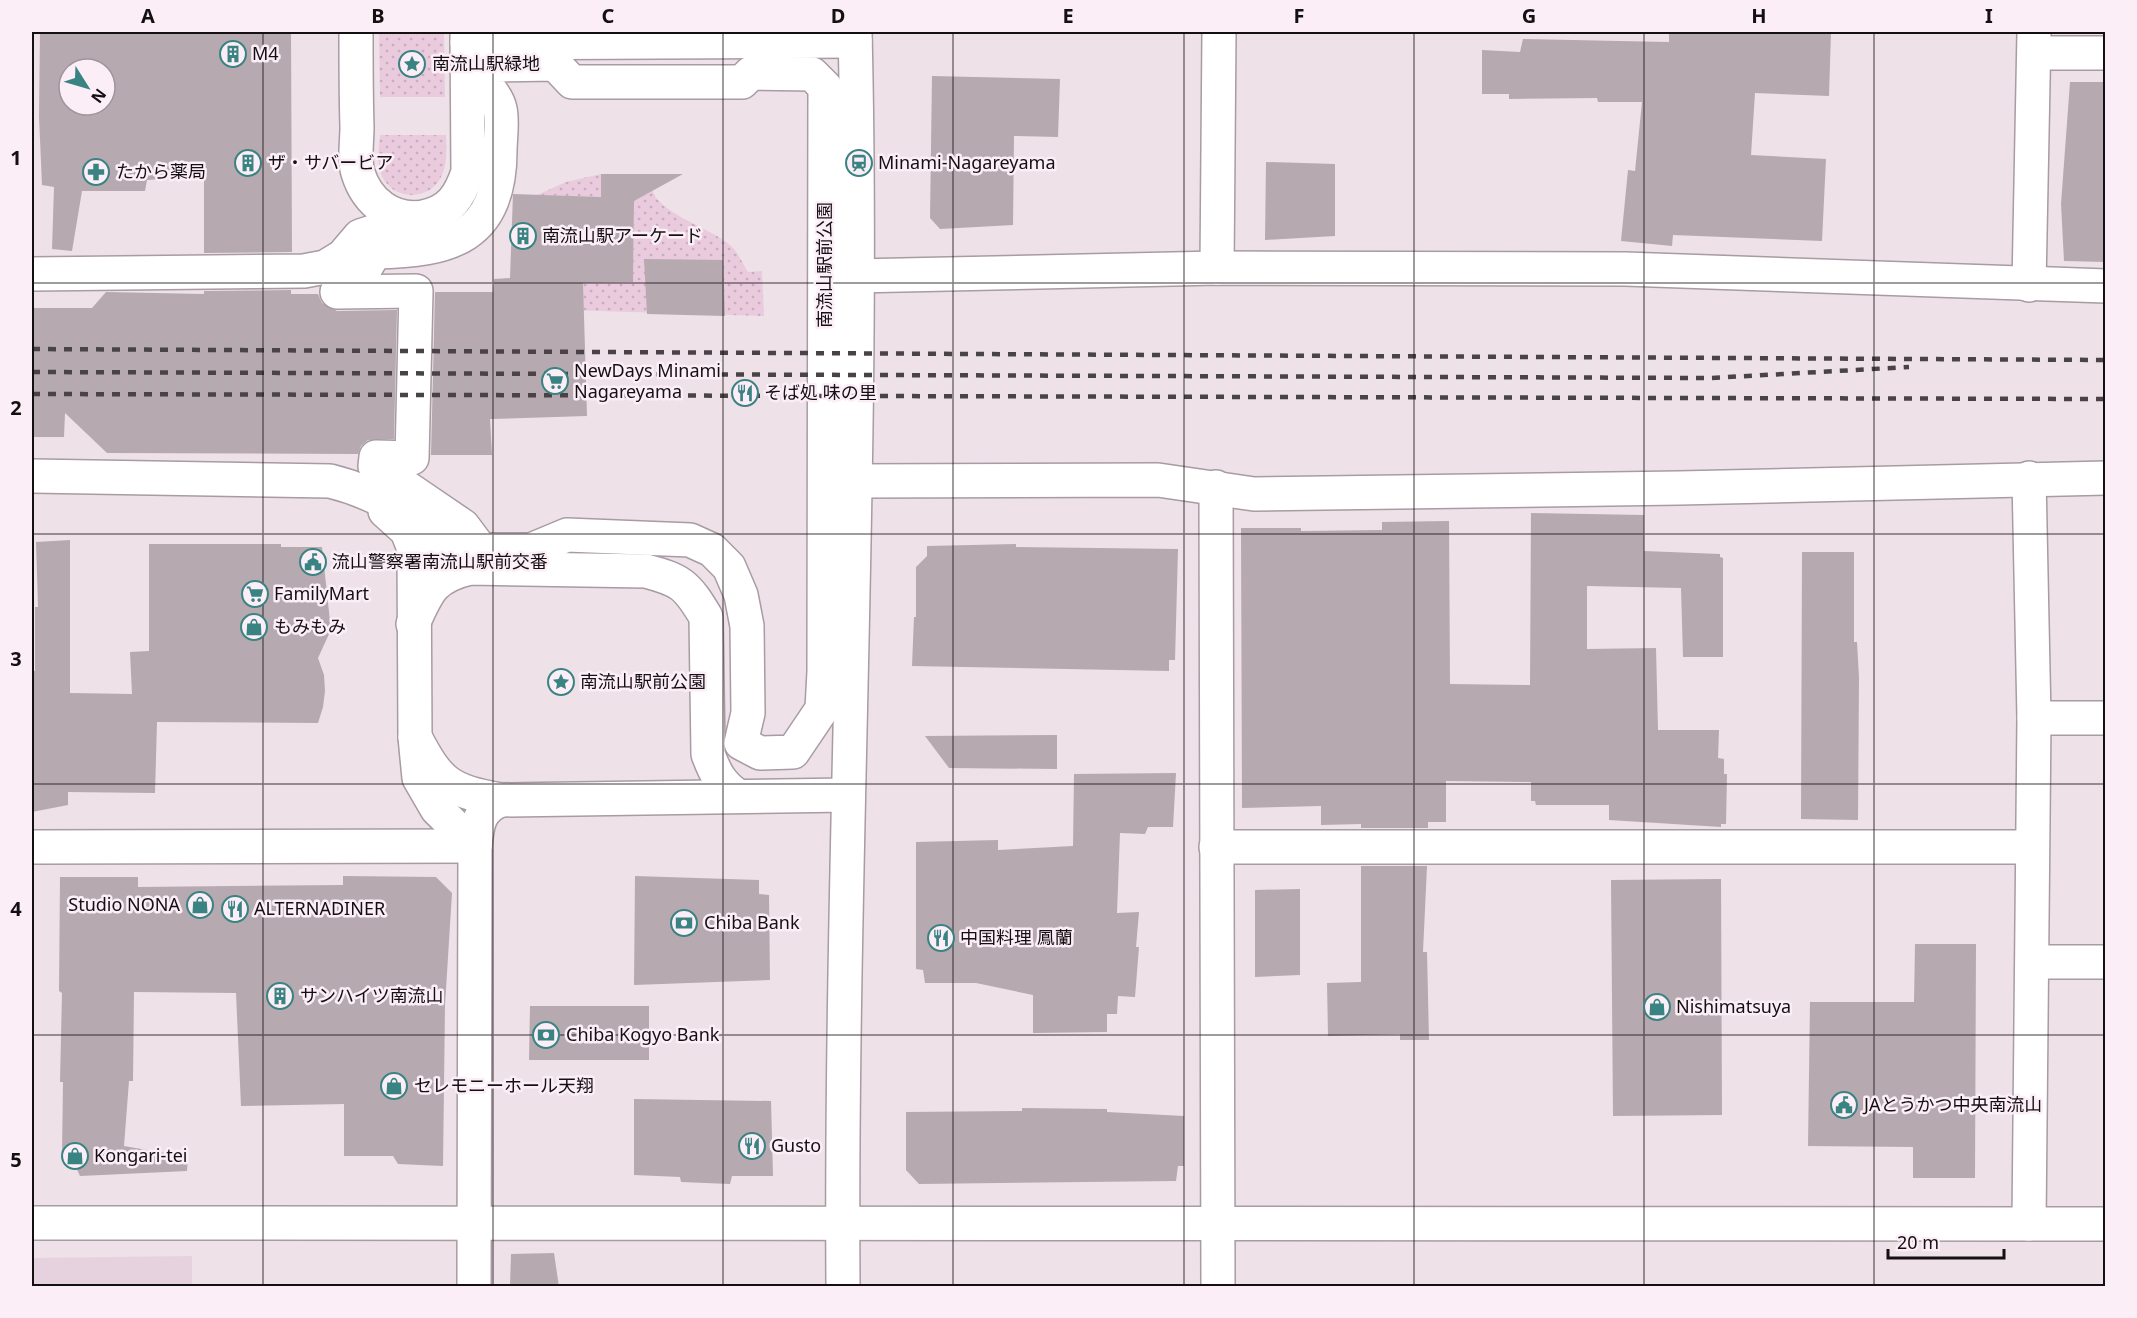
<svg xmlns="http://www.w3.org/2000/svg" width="2137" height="1318" font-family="'Noto Sans','Noto Sans JP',sans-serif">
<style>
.built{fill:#e6d2de}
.green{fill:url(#green-dots)}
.building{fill:#b6a9b0;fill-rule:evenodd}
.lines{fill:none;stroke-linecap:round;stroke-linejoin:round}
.pedestrian-casing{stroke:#a89ba3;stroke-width:36}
.minor-casing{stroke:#a89ba3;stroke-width:36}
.tertiary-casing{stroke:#a89ba3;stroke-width:36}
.pedestrian{stroke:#fff;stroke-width:33}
.minor{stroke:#fff;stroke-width:33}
.tertiary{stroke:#fff;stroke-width:33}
.rail{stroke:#494346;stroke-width:4.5;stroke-dasharray:8 8;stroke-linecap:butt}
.grid{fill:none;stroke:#141012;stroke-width:1.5;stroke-opacity:0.55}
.labels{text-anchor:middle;stroke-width:5;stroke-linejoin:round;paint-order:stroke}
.poi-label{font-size:18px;fill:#141012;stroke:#fceef6;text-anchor:start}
.street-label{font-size:18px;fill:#141012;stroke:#fceef6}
.neatline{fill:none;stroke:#141012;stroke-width:2}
.grid-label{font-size:20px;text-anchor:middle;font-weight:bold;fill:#141012}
</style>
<defs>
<pattern id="green-dots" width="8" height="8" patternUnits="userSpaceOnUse" patternTransform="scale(1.5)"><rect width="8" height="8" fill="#e9cbdd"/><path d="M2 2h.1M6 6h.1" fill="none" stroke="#c7adbd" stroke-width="1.8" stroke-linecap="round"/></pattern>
</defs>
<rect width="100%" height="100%" fill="#eee1e8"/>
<!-- built -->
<polygon class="built" points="192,1256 192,1286 32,1286 32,1258"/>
<!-- green -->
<g class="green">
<polygon points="379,32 444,32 445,97 380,97"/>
<path d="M380,135H446C446,150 448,163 441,177C430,201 393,201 382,176C376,164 379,148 380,135Z"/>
<polygon points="601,174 601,197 537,195 566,182"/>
<path d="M652,188C656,213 711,228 730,245C738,252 742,263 748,272L762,271L764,316L533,309V284L633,282L634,199L649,193Z"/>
</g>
<!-- building -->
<g class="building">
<path d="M40,32H291L292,252L204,253V176L147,180L145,191H82L72,251L52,249L54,187L42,185L39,117ZM69,69H105V105H69Z"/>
<polygon points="1669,32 1831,32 1829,96 1755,93 1751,155 1826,159 1822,241 1673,235 1672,246 1621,241 1628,170 1635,171 1642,102 1598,102 1597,98 1509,99 1509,94 1482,94 1482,50 1520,52 1523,39 1669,42"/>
<polygon points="932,76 1060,79 1058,137 1014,136 1013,225 940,229 930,218"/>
<polygon points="2070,82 2106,82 2106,262 2064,261 2061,204"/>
<polygon points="1266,162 1335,164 1335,236 1265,240"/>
<polygon points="601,174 683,174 634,201 633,282 583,283 587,416 490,419 492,455 431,455 435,292 493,292 494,279 510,278 513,194 601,197"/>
<polygon points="644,259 723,260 725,316 647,314"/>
<polygon points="291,290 291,294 318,294 322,303 337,311 397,310 394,439 368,440 361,446 358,454 107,453 65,413 64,437 32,437 32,308 92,308 106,292 204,294 204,291"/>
<polygon points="1531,513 1644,515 1644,551 1720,554 1720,557 1723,558 1723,657 1683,657 1681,588 1587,586 1587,649 1656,648 1658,730 1719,730 1718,758 1724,759 1724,774 1727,774 1726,824 1721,824 1721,827 1609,820 1609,805 1536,805 1535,801 1531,801 1531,782 1446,781 1446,822 1428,822 1428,828 1361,828 1361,824 1321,825 1321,806 1242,808 1241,528 1301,528 1301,531 1382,530 1382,522 1449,521 1450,684 1530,685"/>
<polygon points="70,540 70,693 132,694 130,652 149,651 149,544 281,544 281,547 322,547 330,621 329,634 318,658 324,675 325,691 323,707 318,723 157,722 155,793 68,792 68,805 32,812 32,671 35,671 35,607 38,607 36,542"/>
<polygon points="1016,544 1016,547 1178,549 1175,660 1169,660 1169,671 912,666 914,617 916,617 916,567 927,556 927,546"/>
<polygon points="1802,552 1854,552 1854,642 1857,642 1859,677 1858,820 1801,819"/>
<polygon points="1057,735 1057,769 949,768 925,736"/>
<polygon points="1176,773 1173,827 1148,827 1145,834 1120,833 1117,913 1139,912 1136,947 1139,947 1135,997 1118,996 1117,1014 1107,1014 1107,1032 1033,1033 1033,995 976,983 925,983 923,970 916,969 916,842 998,840 998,850 1073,846 1074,774"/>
<polygon points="1361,866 1427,866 1423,952 1427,952 1429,1040 1400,1040 1400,1034 1328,1036 1327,983 1361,982"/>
<polygon points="343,876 436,877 452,893 445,1005 443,1166 398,1164 393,1156 344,1156 344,1104 241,1106 236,993 134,992 133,1081 129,1081 124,1146 188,1157 187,1171 80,1176 70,1154 62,1154 63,1082 60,1082 62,993 59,991 60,877 138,877 138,887 343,885"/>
<polygon points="635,876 759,880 759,894 769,895 770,980 634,985"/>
<polygon points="1721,879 1722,1115 1613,1116 1611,880"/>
<polygon points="1300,889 1300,975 1255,977 1255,890"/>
<polygon points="1915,944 1976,944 1975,1178 1913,1178 1913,1147 1808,1146 1810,1002 1914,1002"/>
<polygon points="530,1006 649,1006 649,1060 529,1060"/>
<polygon points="634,1099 771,1101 773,1176 732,1176 730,1184 681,1182 680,1177 634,1175"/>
<polygon points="1022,1108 1107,1109 1107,1112 1184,1116 1184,1166 1178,1166 1176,1181 919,1184 906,1170 906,1112 1022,1111"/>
<polygon points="554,1253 559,1287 510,1286 511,1254"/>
</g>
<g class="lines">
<defs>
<path id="pedestrian" d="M555,64L572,82H742L751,73L812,74L825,87L824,672L822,709L793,752L760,753L741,743L748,713L747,626L741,595L729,567L712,550L690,540L567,535L531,550H481L463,526L375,466L376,457L412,458L416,291L337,292L363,272L375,252C451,251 500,237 500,151C500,138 503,122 500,109C496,89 476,88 495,65Z"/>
<g id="minor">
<path d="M356,32C356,63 356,95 357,127C357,141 354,160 358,173C367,202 392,222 423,217C450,212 460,196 468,172L467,32"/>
<polyline points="467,43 855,41"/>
<polyline points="2035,53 2106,53"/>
<polyline points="32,274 304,271 325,267 343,256 360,236 415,218"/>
<polyline points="855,276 1217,268 1625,269 2106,286"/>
<path d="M32,476L330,481C383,494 434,527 470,568"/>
<polyline points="2029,478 2034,718 2029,1224"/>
<polyline points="854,481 1158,480 1254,494 1679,488 2106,478"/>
<polyline points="385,511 407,531 414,549 415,737 419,778 437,809 475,846"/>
<path d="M413,624C428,590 433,577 470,568L646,571C681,580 687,585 706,617L708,754C715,773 721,785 738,796"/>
<polyline points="2034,718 2106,718"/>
<path d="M415,737C439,783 449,791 501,800L848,795"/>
<polyline points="32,847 475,846"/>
<polyline points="1216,847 2031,847"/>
<polyline points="2033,962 2106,962"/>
<path d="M474,1286L475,846C477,825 479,808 501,800"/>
</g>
<g id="tertiary">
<polyline points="1217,268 1219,32"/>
<polyline points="2029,285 2034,32"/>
<polyline points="1216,487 1218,1286"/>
<polyline points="32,1223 2106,1224"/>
<path d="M843,1286C840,868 865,450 855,32"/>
</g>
</defs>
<!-- pedestrian casing -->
<use href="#pedestrian" class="pedestrian-casing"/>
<!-- minor casing -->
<use href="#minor" class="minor-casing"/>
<!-- tertiary casing -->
<use href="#tertiary" class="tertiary-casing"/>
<!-- pedestrian -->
<use href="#pedestrian" class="pedestrian"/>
<!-- minor -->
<use href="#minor" class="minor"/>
<!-- tertiary -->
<use href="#tertiary" class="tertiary"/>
<!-- rail -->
<g class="rail">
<polyline points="32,349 2106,360"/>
<polyline points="32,372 1711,378 1909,367"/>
<polyline points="32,394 2106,399"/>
</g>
</g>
<!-- grid -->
<path class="grid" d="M263,32V1286M493,32V1286M723,32V1286M953,32V1286M1184,32V1286M1414,32V1286M1644,32V1286M1874,32V1286M32,283H2106M32,534H2106M32,784H2106M32,1035H2106"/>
<!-- icons -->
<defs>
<symbol id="building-ring" viewBox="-11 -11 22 22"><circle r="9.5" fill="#fceef6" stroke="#3a8383" stroke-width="1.5"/><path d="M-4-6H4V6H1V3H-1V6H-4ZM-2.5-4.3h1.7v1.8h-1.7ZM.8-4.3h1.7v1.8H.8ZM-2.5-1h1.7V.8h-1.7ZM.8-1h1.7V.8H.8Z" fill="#3a8383"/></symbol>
<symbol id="sight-ring" viewBox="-11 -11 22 22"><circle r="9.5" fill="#fceef6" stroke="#3a8383" stroke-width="1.5"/><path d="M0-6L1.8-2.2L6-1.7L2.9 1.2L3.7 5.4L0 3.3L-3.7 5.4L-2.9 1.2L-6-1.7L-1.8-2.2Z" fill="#3a8383"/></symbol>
<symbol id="station-ring" viewBox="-11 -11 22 22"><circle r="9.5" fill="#fceef6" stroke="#3a8383" stroke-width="1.5"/><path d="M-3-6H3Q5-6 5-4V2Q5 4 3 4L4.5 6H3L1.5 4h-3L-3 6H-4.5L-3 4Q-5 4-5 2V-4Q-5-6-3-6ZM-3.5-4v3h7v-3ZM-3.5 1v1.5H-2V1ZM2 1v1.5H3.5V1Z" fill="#3a8383"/></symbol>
<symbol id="pharmacy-ring" viewBox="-11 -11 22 22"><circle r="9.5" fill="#fceef6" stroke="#3a8383" stroke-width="1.5"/><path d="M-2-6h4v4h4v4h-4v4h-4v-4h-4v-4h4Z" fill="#3a8383"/></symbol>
<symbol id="supermarket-ring" viewBox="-11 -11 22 22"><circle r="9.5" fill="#fceef6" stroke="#3a8383" stroke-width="1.5"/><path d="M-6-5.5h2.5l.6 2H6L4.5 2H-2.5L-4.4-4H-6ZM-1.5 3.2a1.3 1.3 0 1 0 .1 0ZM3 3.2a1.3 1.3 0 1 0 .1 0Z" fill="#3a8383"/></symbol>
<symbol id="restaurant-ring" viewBox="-11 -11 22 22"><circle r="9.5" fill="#fceef6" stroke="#3a8383" stroke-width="1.5"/><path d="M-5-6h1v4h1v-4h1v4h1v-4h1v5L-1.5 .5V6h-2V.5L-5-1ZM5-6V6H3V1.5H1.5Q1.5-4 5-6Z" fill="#3a8383"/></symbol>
<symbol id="civic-ring" viewBox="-11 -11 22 22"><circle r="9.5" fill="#fceef6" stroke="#3a8383" stroke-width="1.5"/><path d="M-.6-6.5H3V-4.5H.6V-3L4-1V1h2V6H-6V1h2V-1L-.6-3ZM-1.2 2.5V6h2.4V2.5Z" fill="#3a8383"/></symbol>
<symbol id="shop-ring" viewBox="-11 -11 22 22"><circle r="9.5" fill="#fceef6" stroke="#3a8383" stroke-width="1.5"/><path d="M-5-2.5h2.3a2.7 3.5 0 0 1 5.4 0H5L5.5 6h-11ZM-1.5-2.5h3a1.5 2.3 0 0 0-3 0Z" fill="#3a8383"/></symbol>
<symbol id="bank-ring" viewBox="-11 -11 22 22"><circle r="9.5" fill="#fceef6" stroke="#3a8383" stroke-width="1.5"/><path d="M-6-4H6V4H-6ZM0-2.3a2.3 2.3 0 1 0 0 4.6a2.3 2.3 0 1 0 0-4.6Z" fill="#3a8383"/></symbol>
</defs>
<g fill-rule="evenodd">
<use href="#building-ring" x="218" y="39" width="30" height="30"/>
<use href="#sight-ring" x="397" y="49" width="30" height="30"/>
<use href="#building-ring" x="233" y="148" width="30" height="30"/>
<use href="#station-ring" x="844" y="148" width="30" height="30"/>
<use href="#pharmacy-ring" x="81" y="157" width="30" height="30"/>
<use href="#building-ring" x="508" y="221" width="30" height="30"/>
<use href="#supermarket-ring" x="540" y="366" width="30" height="30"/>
<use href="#restaurant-ring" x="730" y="378" width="30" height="30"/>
<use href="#civic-ring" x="298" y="547" width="30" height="30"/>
<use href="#supermarket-ring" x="240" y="579" width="30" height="30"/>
<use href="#shop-ring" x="239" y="612" width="30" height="30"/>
<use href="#sight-ring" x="546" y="667" width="30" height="30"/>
<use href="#shop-ring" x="185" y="890" width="30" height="30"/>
<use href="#restaurant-ring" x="220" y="894" width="30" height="30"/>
<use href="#bank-ring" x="669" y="908" width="30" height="30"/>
<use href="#restaurant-ring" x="926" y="923" width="30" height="30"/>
<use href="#building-ring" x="265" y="981" width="30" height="30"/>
<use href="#shop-ring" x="1642" y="992" width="30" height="30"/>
<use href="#bank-ring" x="531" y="1020" width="30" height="30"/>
<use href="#shop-ring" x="379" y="1071" width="30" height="30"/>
<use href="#civic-ring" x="1829" y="1090" width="30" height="30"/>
<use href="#restaurant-ring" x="737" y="1131" width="30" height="30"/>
<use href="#shop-ring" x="60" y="1141" width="30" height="30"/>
</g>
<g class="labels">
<!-- poi labels -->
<g class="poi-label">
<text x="252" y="60">M4</text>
<text x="432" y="70">南流山駅緑地</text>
<text x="268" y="169">ザ・サバービア</text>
<text x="878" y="169">Minami-Nagareyama</text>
<text x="116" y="178">たから薬局</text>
<text x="542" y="242">南流山駅アーケード</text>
<text x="574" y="377">NewDays Minami<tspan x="574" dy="21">Nagareyama</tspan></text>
<text x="764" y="399">そば処 味の里</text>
<text x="332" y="568">流山警察署南流山駅前交番</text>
<text x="274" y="600">FamilyMart</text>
<text x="274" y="633">もみもみ</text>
<text x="580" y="688">南流山駅前公園</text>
<text x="180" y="911" text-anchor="end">Studio NONA</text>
<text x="254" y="915">ALTERNADINER</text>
<text x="704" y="929">Chiba Bank</text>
<text x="960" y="944">中国料理 鳳蘭</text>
<text x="300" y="1002">サンハイツ南流山</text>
<text x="1676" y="1013">Nishimatsuya</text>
<text x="566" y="1041">Chiba Kogyo Bank</text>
<text x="414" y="1092">セレモニーホール天翔</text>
<text x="1864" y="1111">JAとうかつ中央南流山</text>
<text x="771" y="1152">Gusto</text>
<text x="94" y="1162">Kongari-tei</text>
</g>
<!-- street labels -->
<g class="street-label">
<text transform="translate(825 265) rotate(-90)" y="6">南流山駅前公園</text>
</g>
</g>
<!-- border -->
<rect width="2137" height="1318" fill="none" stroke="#fceef6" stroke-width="66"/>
<!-- north arrow -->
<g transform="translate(87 87) rotate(127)"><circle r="28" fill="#fceef6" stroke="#9f959b" stroke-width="1.5"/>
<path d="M0-4.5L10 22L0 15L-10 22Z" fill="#3a8383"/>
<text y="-9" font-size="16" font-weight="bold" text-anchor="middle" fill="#141012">N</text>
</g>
<!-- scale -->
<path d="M1888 1249v9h116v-9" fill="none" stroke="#141012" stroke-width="3"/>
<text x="1897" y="1249" font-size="18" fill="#141012" stroke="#fceef6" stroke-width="4.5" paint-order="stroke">20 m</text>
<rect x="33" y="33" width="2071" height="1252" class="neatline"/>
<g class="grid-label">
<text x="148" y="23">A</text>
<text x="378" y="23">B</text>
<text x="608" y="23">C</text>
<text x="838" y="23">D</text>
<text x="1068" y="23">E</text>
<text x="1299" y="23">F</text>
<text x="1529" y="23">G</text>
<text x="1759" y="23">H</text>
<text x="1989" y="23">I</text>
<text x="16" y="165">1</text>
<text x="16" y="415">2</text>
<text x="16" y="666">3</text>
<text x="16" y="916">4</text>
<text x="16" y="1167">5</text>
</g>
</svg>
